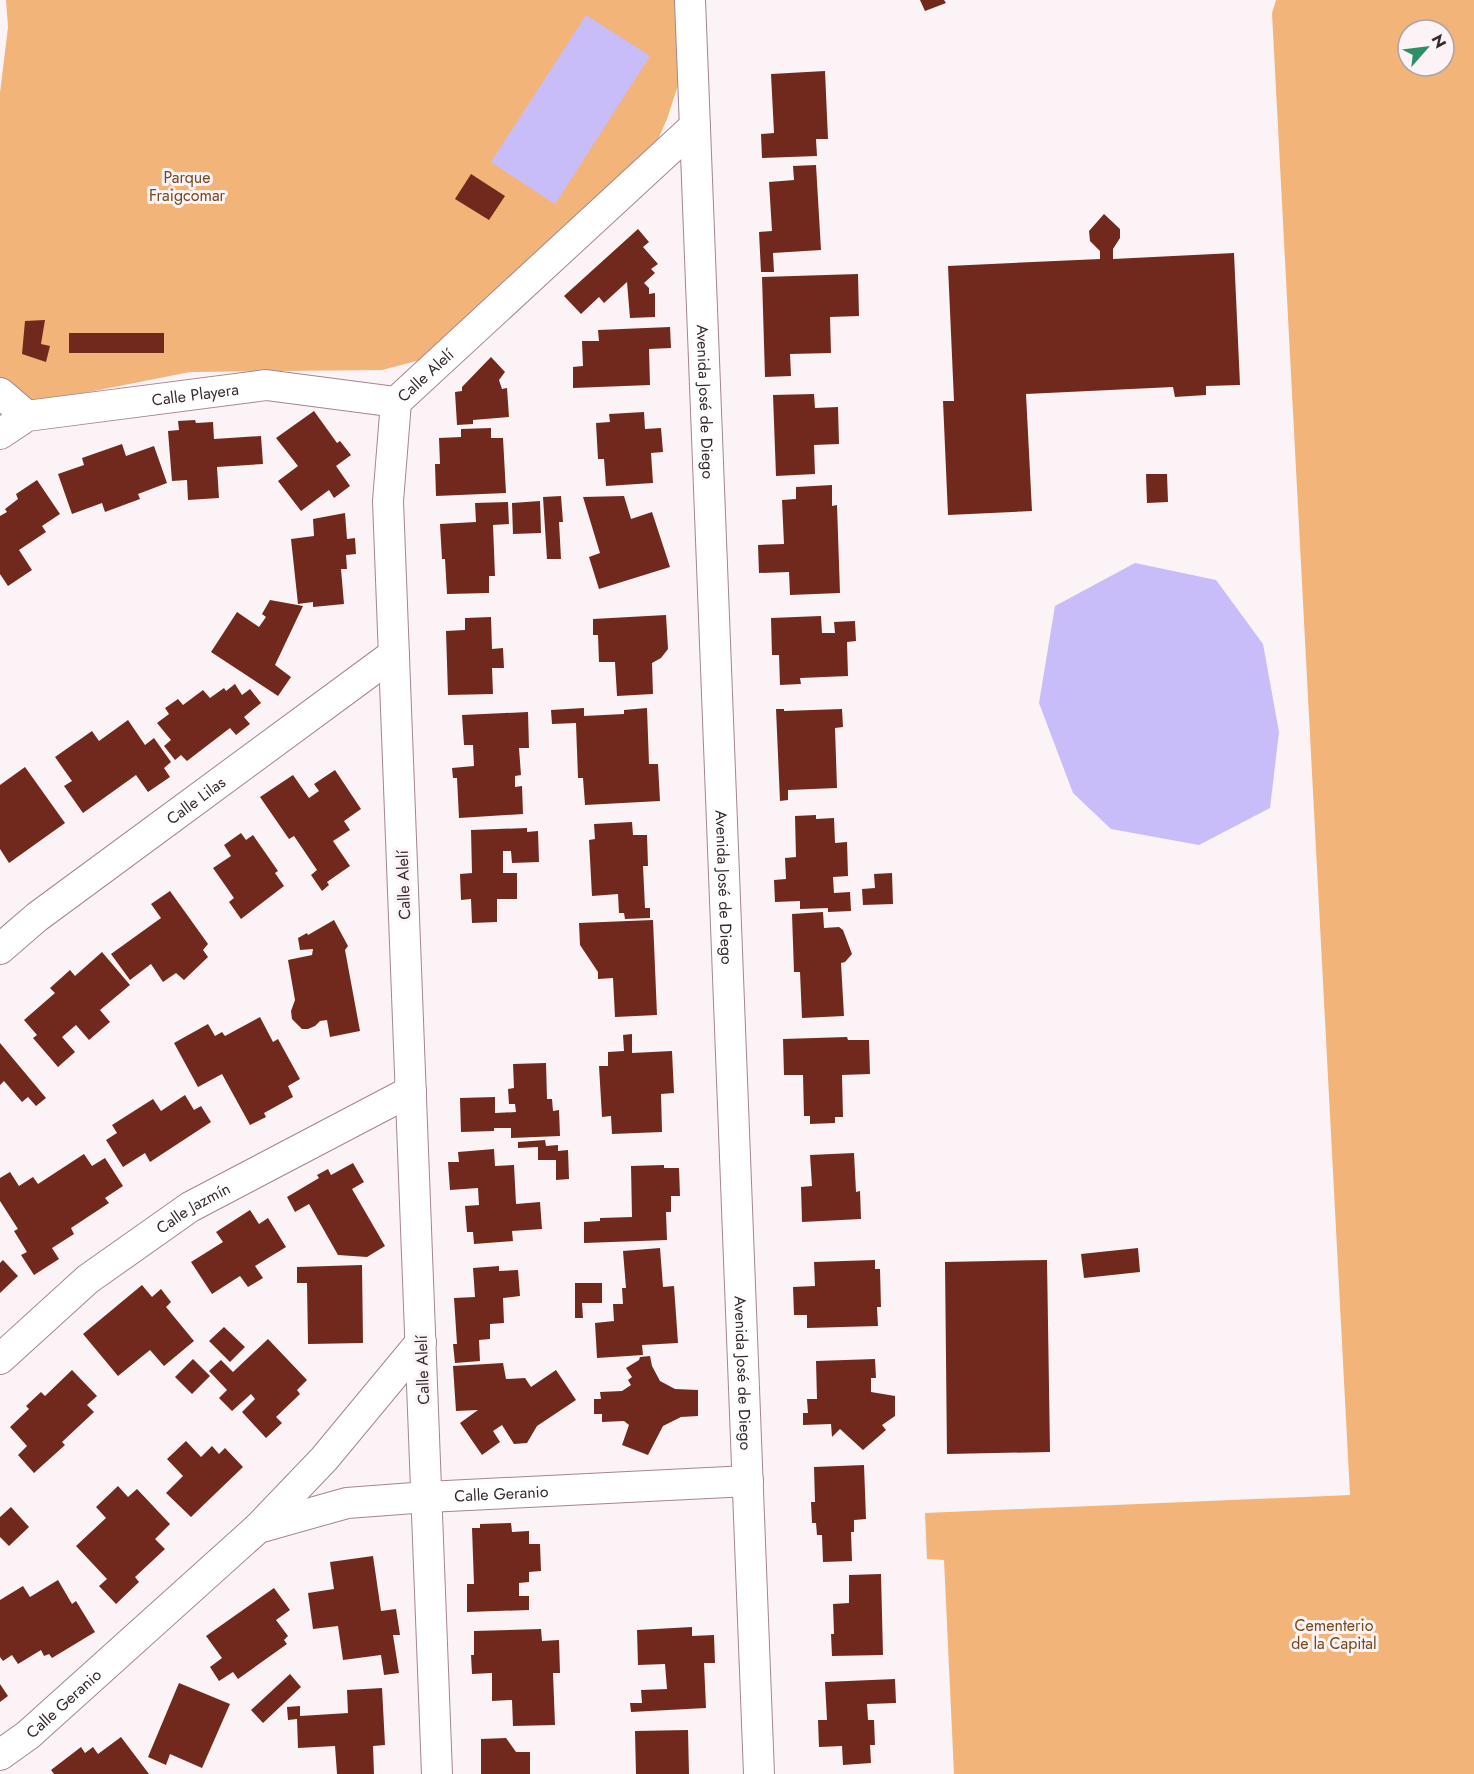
<svg xmlns="http://www.w3.org/2000/svg" width="1474" height="1774" font-family="Jost,sans-serif">
<style>
.green{fill:#f2b479;fill-rule:evenodd}
.water{fill:#c8bdf9}
.building{fill:#71291d}
.lines{fill:none;stroke-linecap:round;stroke-linejoin:round}
.minor-casing{stroke:#a5858f;stroke-width:32}
.minor{stroke:#fff;stroke-width:30}
.labels{text-anchor:middle;stroke-width:6;stroke-linejoin:round;paint-order:stroke}
.park-label{font-size:16px;fill:#72491d;stroke:#fbf3f5}
.street-label{font-size:16px;fill:#372a2e;stroke:#fbf3f5}
</style>
<rect width="100%" height="100%" fill="#fbf3f5"/>
<!-- green -->
<g class="green">
<polygon points="6,0 676,0 679,82 667,119 656,144 428,358 382,370 190,372 38,402 20,396 0,378 0,93 8,27"/>
<path d="M1276,0H1474V1774H954L944,1560L927,1559L925,1513L1350,1495L1272,13ZM1408,30H1444V66H1408Z"/>
</g>
<!-- water -->
<g class="water">
<polygon points="586,15 650,56 555,204 491,162"/>
<polygon points="1135,563 1216,580 1263,644 1279,732 1270,808 1199,845 1111,829 1073,793 1039,703 1055,606"/>
</g>
<!-- building -->
<g class="building">
<polygon points="920,0 944,0 946,3 925,11"/>
<polygon points="825,71 828,139 816,139 817,156 762,158 761,134 774,133 771,74"/>
<polygon points="816,165 821,250 773,253 774,272 761,272 759,232 772,231 769,182 794,180 793,166"/>
<polygon points="471,174 505,196 489,220 455,199"/>
<polygon points="1104,214 1120,229 1120,238 1113,249 1113,259 1234,253 1240,385 1206,386 1206,395 1175,397 1173,387 1026,394 1032,511 948,515 943,401 954,401 948,266 1100,259 1100,251 1090,241 1089,231"/>
<polygon points="638,229 649,242 643,247 658,264 651,269 655,273 644,283 649,288 649,294 655,293 655,317 630,318 627,282 604,303 599,297 581,314 564,296"/>
<polygon points="858,274 859,316 830,317 831,353 790,354 791,376 765,377 762,277"/>
<polygon points="45,320 41,344 50,346 46,362 22,354 25,321"/>
<polygon points="670,327 671,348 649,349 650,385 573,388 573,367 583,366 582,341 599,341 598,330"/>
<rect x="69" y="333" width="95" height="20"/>
<polygon points="491,357 505,372 499,380 502,389 507,388 509,417 473,420 473,424 457,425 455,392 462,391 462,387"/>
<polygon points="814,394 815,408 838,407 839,444 814,445 815,474 776,476 773,395"/>
<polygon points="314,411 337,443 340,441 351,455 336,466 350,486 334,498 329,490 301,511 278,481 298,466 276,438"/>
<polygon points="644,412 645,429 661,428 663,452 651,453 653,483 606,486 604,459 598,459 596,423 610,422 609,414"/>
<polygon points="195,420 196,423 213,422 214,439 261,436 263,464 217,467 219,498 188,500 187,480 172,481 168,431 179,430 178,421"/>
<polygon points="491,428 491,438 503,438 506,493 436,496 435,464 440,464 439,438 461,437 461,429"/>
<polygon points="122,444 126,456 154,446 167,483 138,494 140,499 105,512 102,503 72,514 58,474 84,465 82,458"/>
<polygon points="1146,474 1167,474 1168,502 1147,503"/>
<polygon points="37,480 60,514 42,526 46,532 19,550 32,570 8,586 0,574 0,516 7,512 5,509 18,499 16,494"/>
<polygon points="832,485 832,506 837,505 840,593 790,595 789,572 759,573 758,545 784,544 782,500 796,499 796,487"/>
<polygon points="561,496 563,522 559,522 561,559 547,559 543,497"/>
<polygon points="624,496 631,519 652,512 670,567 599,589 589,557 600,553 583,497"/>
<polygon points="540,501 541,533 513,534 512,503"/>
<polygon points="508,502 509,524 493,525 495,576 489,576 489,593 447,594 445,559 442,559 440,524 476,522 475,503"/>
<polygon points="345,513 347,539 355,538 356,554 346,555 347,569 341,569 344,604 313,607 313,602 298,604 291,539 314,536 313,519"/>
<polygon points="270,600 303,606 275,665 291,677 278,696 211,652 237,612 259,627 266,617 262,614"/>
<polygon points="666,615 668,649 661,658 652,663 653,694 617,696 615,662 599,662 598,635 593,635 593,619"/>
<polygon points="821,616 822,633 835,633 834,622 855,621 856,641 847,642 848,676 800,678 801,684 780,685 779,655 772,655 771,618"/>
<polygon points="491,617 492,649 503,648 504,668 492,668 493,694 448,695 446,631 465,630 465,618"/>
<polygon points="235,684 242,695 250,689 261,703 244,717 250,724 236,735 230,728 187,761 181,755 175,760 164,746 171,740 157,723 169,714 165,708 178,699 183,705 203,690 210,698 224,688 226,691"/>
<polygon points="584,708 584,716 624,714 624,710 647,708 649,764 658,764 660,801 585,805 583,778 578,778 576,723 552,724 551,710"/>
<polygon points="776,709 784,709 784,711 842,709 843,727 835,728 837,788 788,790 788,800 780,801"/>
<polygon points="528,712 529,748 519,748 521,775 515,776 515,787 522,786 523,814 459,818 457,778 453,778 452,768 474,766 473,745 464,745 462,715"/>
<polygon points="128,720 145,745 154,738 171,762 164,768 170,777 148,792 136,775 83,813 64,786 72,781 55,757 92,731 99,741"/>
<polygon points="25,767 65,823 9,863 0,849 0,785"/>
<polygon points="335,770 361,809 344,821 350,830 333,841 350,866 327,882 329,885 322,891 311,875 317,870 294,836 289,839 260,797 293,775 309,798 319,791 314,784"/>
<polygon points="816,815 816,819 834,818 835,843 847,842 848,876 833,877 834,893 850,892 851,911 828,912 828,908 800,909 800,901 775,902 774,880 786,879 785,858 796,857 795,816"/>
<polygon points="632,822 633,835 647,835 648,866 643,866 645,908 650,908 650,918 625,919 624,913 619,913 618,894 592,896 589,840 595,839 594,824"/>
<polygon points="527,828 527,832 538,831 539,862 512,863 511,851 503,851 503,873 517,873 517,899 497,899 497,922 472,923 471,899 461,900 460,874 472,873 471,830"/>
<polygon points="241,833 246,840 253,835 278,871 275,873 284,886 241,919 229,902 234,898 213,868 231,856 224,845"/>
<polygon points="892,873 893,904 863,905 862,889 875,888 874,874"/>
<polygon points="170,891 208,944 203,950 208,957 184,980 176,973 163,982 151,964 130,980 111,954 161,918 151,904"/>
<polygon points="823,912 824,928 839,927 843,930 852,954 845,962 841,963 844,1016 802,1018 800,972 794,972 792,914"/>
<polygon points="334,920 348,946 345,950 360,1031 330,1037 327,1020 320,1021 315,1026 308,1029 302,1029 292,1019 291,1011 295,1000 288,960 312,955 313,949 300,950 298,938 307,933 308,935"/>
<polygon points="653,920 657,1015 615,1017 613,978 598,979 598,972 580,945 579,923"/>
<polygon points="102,952 130,985 100,1010 110,1022 89,1040 76,1025 62,1037 75,1052 58,1067 33,1038 37,1035 24,1020 55,993 50,988 70,970 75,976"/>
<polygon points="260,1017 273,1042 278,1039 300,1079 288,1086 293,1097 264,1113 266,1117 250,1125 222,1074 198,1087 174,1043 208,1024 215,1036 222,1032 225,1036"/>
<polygon points="632,1034 632,1053 672,1051 674,1093 661,1094 662,1132 612,1134 611,1116 602,1117 599,1066 608,1066 608,1052 624,1051 623,1035"/>
<polygon points="847,1037 848,1040 869,1040 870,1074 842,1075 843,1117 835,1117 835,1123 810,1124 810,1116 804,1116 803,1075 784,1075 783,1039"/>
<polygon points="0,1043 46,1098 36,1106 28,1097 22,1102 4,1081 0,1085"/>
<polygon points="546,1063 547,1099 552,1099 553,1111 559,1110 560,1136 511,1138 511,1128 494,1128 494,1131 461,1132 460,1098 495,1097 495,1113 516,1112 515,1104 509,1104 508,1089 514,1088 513,1064"/>
<polygon points="185,1095 194,1110 201,1106 211,1122 150,1162 145,1153 123,1167 106,1140 117,1133 112,1125 153,1099 161,1111"/>
<polygon points="545,1140 546,1146 558,1145 558,1151 568,1150 569,1179 556,1180 556,1160 538,1160 538,1147 518,1148 518,1142"/>
<polygon points="494,1149 495,1166 514,1165 516,1204 540,1202 542,1229 512,1231 513,1241 474,1244 473,1232 467,1232 465,1206 479,1205 478,1188 450,1190 448,1162 459,1162 458,1152"/>
<polygon points="854,1153 856,1192 860,1191 861,1219 802,1222 801,1187 812,1186 810,1155"/>
<polygon points="84,1154 92,1166 105,1158 123,1186 105,1198 109,1203 71,1228 74,1234 52,1248 59,1259 34,1275 21,1255 27,1252 14,1231 18,1229 0,1201 0,1178 10,1172 19,1186 33,1177 38,1184"/>
<polygon points="353,1163 364,1182 352,1189 385,1246 367,1257 338,1255 309,1204 295,1212 287,1197 319,1178 317,1175 328,1169 331,1175"/>
<polygon points="664,1165 664,1168 679,1168 680,1196 671,1196 671,1212 666,1212 667,1240 584,1243 584,1222 600,1221 600,1218 632,1217 631,1166"/>
<polygon points="250,1210 259,1224 268,1218 286,1247 255,1266 263,1278 248,1287 240,1276 212,1294 191,1262 223,1242 216,1232"/>
<polygon points="660,1248 663,1287 674,1286 678,1343 642,1345 643,1355 597,1358 595,1323 614,1321 613,1304 623,1304 622,1288 626,1288 623,1251"/>
<polygon points="1138,1248 1140,1272 1084,1278 1081,1254"/>
<polygon points="3,1260 18,1276 0,1293 0,1263"/>
<polygon points="875,1260 875,1269 880,1269 881,1307 877,1307 878,1326 807,1328 807,1315 794,1315 793,1287 815,1286 814,1262"/>
<polygon points="1047,1260 1050,1452 947,1454 945,1262"/>
<polygon points="362,1265 363,1343 308,1344 307,1283 297,1283 297,1267"/>
<polygon points="499,1266 499,1271 518,1270 520,1296 503,1298 504,1323 490,1324 490,1339 479,1340 480,1361 455,1363 453,1344 457,1344 454,1298 475,1297 473,1268"/>
<polygon points="575,1283 602,1283 602,1303 582,1303 583,1318 575,1318"/>
<polygon points="142,1285 152,1297 161,1289 171,1302 166,1307 194,1341 164,1366 150,1350 118,1376 83,1334"/>
<polygon points="224,1327 245,1347 230,1362 209,1341"/>
<polygon points="268,1339 307,1380 297,1390 300,1394 276,1417 282,1423 266,1438 242,1412 255,1399 251,1394 232,1411 219,1398 227,1390 209,1371 221,1360 233,1372"/>
<polygon points="650,1356 652,1366 660,1381 675,1389 698,1390 698,1416 681,1417 663,1426 648,1455 622,1445 629,1425 624,1421 602,1422 602,1414 594,1414 594,1399 601,1399 600,1392 622,1391 631,1385 628,1380 632,1377 626,1368 639,1360 640,1357"/>
<polygon points="193,1359 210,1376 192,1394 175,1377"/>
<polygon points="875,1359 876,1378 871,1378 871,1392 895,1396 895,1416 882,1425 886,1430 863,1450 840,1429 832,1437 831,1424 803,1425 803,1413 808,1413 807,1399 817,1399 816,1361"/>
<polygon points="503,1363 506,1379 525,1378 531,1387 556,1370 576,1400 537,1426 527,1443 514,1444 502,1425 493,1431 500,1442 482,1455 460,1423 478,1410 456,1411 453,1366"/>
<polygon points="72,1370 97,1396 87,1405 94,1412 62,1442 65,1445 34,1473 18,1455 27,1446 10,1427 29,1409 26,1406 41,1392 45,1396"/>
<polygon points="186,1441 201,1457 212,1446 219,1454 225,1448 243,1467 191,1517 166,1493 183,1476 167,1459"/>
<polygon points="864,1465 866,1519 854,1520 854,1532 851,1532 852,1561 823,1562 822,1535 817,1535 816,1523 812,1523 811,1502 815,1502 814,1467"/>
<polygon points="118,1486 128,1497 137,1489 170,1524 155,1539 165,1549 135,1577 139,1582 116,1604 99,1586 107,1579 76,1546 106,1518 96,1507"/>
<polygon points="11,1507 29,1527 9,1546 0,1537 0,1517"/>
<polygon points="511,1523 512,1532 529,1531 529,1544 540,1544 541,1571 529,1572 529,1582 519,1583 519,1596 529,1596 529,1610 467,1612 467,1584 474,1584 472,1528 480,1528 480,1524"/>
<polygon points="373,1556 381,1611 396,1609 400,1635 393,1635 399,1673 384,1675 381,1655 343,1660 338,1626 313,1629 308,1593 334,1589 330,1562"/>
<polygon points="881,1574 883,1655 832,1656 831,1634 834,1634 833,1604 849,1603 849,1575"/>
<polygon points="58,1580 72,1604 76,1601 95,1632 52,1658 49,1654 44,1656 41,1650 18,1664 12,1655 3,1661 0,1657 0,1600 23,1586 30,1597"/>
<polygon points="274,1588 290,1610 276,1620 288,1636 284,1640 287,1644 238,1679 233,1672 219,1681 210,1667 222,1658 206,1636"/>
<polygon points="692,1627 692,1636 714,1635 715,1663 704,1663 706,1708 631,1712 630,1703 642,1703 641,1690 667,1689 665,1664 638,1665 637,1630"/>
<polygon points="541,1629 542,1641 559,1640 560,1673 553,1673 555,1725 513,1726 512,1700 492,1701 492,1673 472,1674 471,1655 474,1655 474,1631"/>
<polygon points="290,1674 301,1687 263,1723 251,1710"/>
<polygon points="895,1679 896,1703 867,1704 868,1720 874,1720 875,1745 870,1745 871,1763 843,1765 842,1746 819,1747 818,1720 827,1720 825,1682"/>
<polygon points="179,1683 230,1704 202,1768 170,1754 166,1765 148,1757"/>
<polygon points="0,1684 8,1696 0,1702"/>
<polygon points="382,1688 385,1745 373,1746 374,1774 337,1774 335,1746 298,1748 297,1719 288,1720 287,1707 300,1706 300,1716 348,1713 347,1690"/>
<polygon points="688,1730 689,1774 636,1774 635,1731"/>
<polygon points="121,1737 149,1774 54,1774 51,1770 81,1747 85,1753 93,1747 98,1754"/>
<polygon points="506,1738 516,1752 530,1752 530,1774 481,1774 481,1739"/>
</g>
<g class="lines">
<defs>
<g id="minor">
<path id="s1" d="M690,0L759,1774"/>
<polyline points="0,393 27,416"/>
<path id="s2" d="M0,434L27,416L266,385L396,402"/>
<path id="s3" d="M0,949L37,917L394,654"/>
<path id="s4" d="M0,1359L88,1279L190,1207L411,1091"/>
<polyline points="258,1528 324,1459 421,1342"/>
<path id="s5" d="M0,1755L28,1735L258,1528L347,1503L427,1497L748,1481"/>
<path id="s6" d="M437,1774L388,501L396,402L695,126"/>
</g>
</defs>
<!-- minor casing -->
<use href="#minor" class="minor-casing"/>
<!-- minor -->
<use href="#minor" class="minor"/>
</g>
<g class="labels">
<!-- park labels -->
<g class="park-label">
<text x="187" y="183">Parque<tspan x="187" dy="18">Fraigcomar</tspan></text>
<text x="1334" y="1631">Cementerio<tspan x="1334" dy="18">de la Capital</tspan></text>
</g>
<!-- street labels -->
<g class="street-label">
<text dy="6" stroke="none"><textPath href="#s6" startOffset="1413">Calle Alelí</textPath></text>
<text dy="6" stroke="none"><textPath href="#s2" startOffset="202">Calle Playera</textPath></text>
<text dy="6" stroke="none"><textPath href="#s1" startOffset="402">Avenida José de Diego</textPath></text>
<text dy="6" stroke="none"><textPath href="#s3" startOffset="246">Calle Lilas</textPath></text>
<text transform="translate(403 885) rotate(-92)" y="6">Calle Alelí</text>
<text dy="6" stroke="none"><textPath href="#s1" startOffset="888">Avenida José de Diego</textPath></text>
<text dy="6" stroke="none"><textPath href="#s4" startOffset="246">Calle Jazmín</textPath></text>
<text transform="translate(422 1370) rotate(-92)" y="6">Calle Alelí</text>
<text dy="6" stroke="none"><textPath href="#s1" startOffset="1374">Avenida José de Diego</textPath></text>
<text dy="6" stroke="none"><textPath href="#s5" startOffset="591">Calle Geranio</textPath></text>
<text dy="6" stroke="none"><textPath href="#s5" startOffset="82">Calle Geranio</textPath></text>
</g>
</g>
<!-- north arrow -->
<g transform="translate(1426 48) rotate(62)"><circle r="28" fill="#fbf3f5" stroke="#ada3a5" stroke-width="1.5"/>
<path d="M0-4.5L10 22L0 15L-10 22Z" fill="#2d8e67"/>
<text y="-9" font-size="16" font-weight="bold" text-anchor="middle" fill="#372a2e">N</text>
</g>
</svg>
